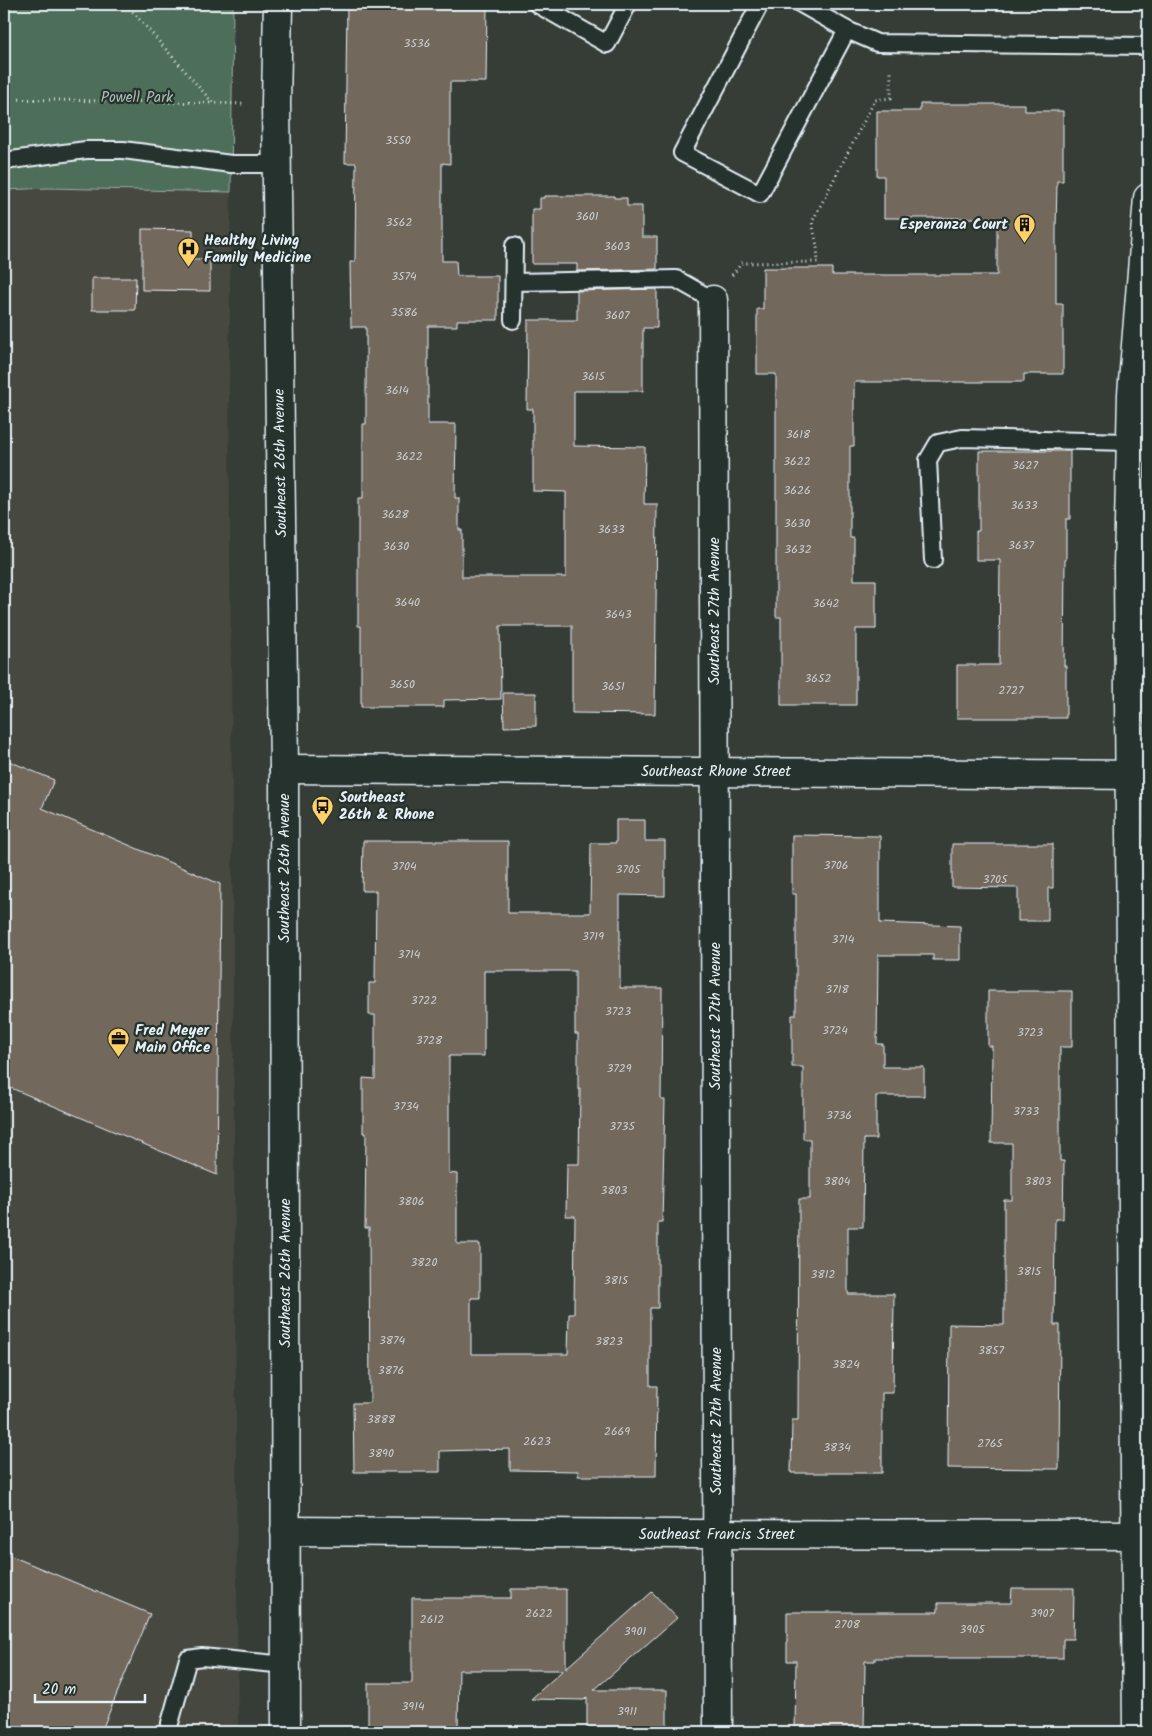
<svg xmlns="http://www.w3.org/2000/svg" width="1152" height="1736" font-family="Kalam,sans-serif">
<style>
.built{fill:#474a41}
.green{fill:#4e6e58;stroke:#9bb0a8}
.building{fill:#72675c;stroke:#e8f1f8;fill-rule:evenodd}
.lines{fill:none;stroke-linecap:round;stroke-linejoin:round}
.service-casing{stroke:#e8f1f8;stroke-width:20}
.minor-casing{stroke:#e8f1f8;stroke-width:31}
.tertiary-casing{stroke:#e8f1f8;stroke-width:31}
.path{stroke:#e8f1f8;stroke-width:3;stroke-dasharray:1 4;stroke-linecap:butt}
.service{stroke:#26332d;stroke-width:16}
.minor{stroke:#26332d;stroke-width:28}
.tertiary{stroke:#26332d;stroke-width:28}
.labels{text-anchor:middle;stroke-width:4.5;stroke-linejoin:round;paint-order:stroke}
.number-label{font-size:12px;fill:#caced1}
.park-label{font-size:15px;fill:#aabdb8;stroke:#26332d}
.poi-label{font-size:15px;font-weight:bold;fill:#e8f1f8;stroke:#26332d;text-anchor:start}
.street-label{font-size:15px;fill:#e8f1f8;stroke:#26332d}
</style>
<rect width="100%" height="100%" fill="#353d36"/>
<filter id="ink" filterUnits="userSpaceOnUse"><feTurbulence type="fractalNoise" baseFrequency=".02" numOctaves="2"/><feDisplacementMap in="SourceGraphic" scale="10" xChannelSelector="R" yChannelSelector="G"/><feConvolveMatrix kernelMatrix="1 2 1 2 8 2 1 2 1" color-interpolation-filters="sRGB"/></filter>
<g filter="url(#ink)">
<!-- built -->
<polygon class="built" points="48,188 231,192 229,384 238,1732 4,1732 4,190"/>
<!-- green -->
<polygon class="green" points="4,4 233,4 231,192 48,188 4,190"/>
<!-- building -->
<g class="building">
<polygon points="347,4 487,4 486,82 450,82 450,164 442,163 442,261 456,261 457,276 498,276 498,320 457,320 457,326 428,326 428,424 456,424 455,498 459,498 459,530 462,530 462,577 566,577 566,492 533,491 533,409 527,409 528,320 577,320 577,291 657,289 657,328 643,328 643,391 574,391 574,446 645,447 644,504 657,504 655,714 572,713 572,626 500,626 501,699 444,700 444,707 361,707 361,626 358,626 358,498 363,498 363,424 366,424 366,327 351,327 350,262 355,262 356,163 345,163"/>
<polygon points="920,104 1025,104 1025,111 1063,111 1063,181 1057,181 1056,231 1056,304 1063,304 1063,374 1024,374 1024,382 854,382 854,446 850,446 850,538 854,538 854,580 876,580 876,629 856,629 856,705 781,705 781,617 776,617 776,374 757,374 757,309 763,309 763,268 832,268 832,275 997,275 997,218 884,218 884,176 877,176 877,111 920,111"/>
<polygon points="544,196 614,196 614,198 627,198 627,206 642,206 642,237 657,237 657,269 577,271 577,264 532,264 532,209 540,209 540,198 544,198"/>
<polygon points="142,229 193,230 193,259 210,259 210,291 142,290"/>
<polygon points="92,278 136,278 135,310 92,310"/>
<polygon points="979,451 1070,451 1070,519 1066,519 1066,560 1065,560 1064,666 1066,666 1066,718 957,718 957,665 999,665 1000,560 976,560 976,531 979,531"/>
<polygon points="503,693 536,693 536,726 504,727"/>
<polygon points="4,759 54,780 42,808 220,884 217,1175 4,1085"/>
<path d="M616,820H645V841H665V896L620,895V988H662L661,1100H665L662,1222H658V1308H650V1386H657L656,1476H578V1471L510,1470V1449L440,1451V1472H354L353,1403H370L369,1228H365L366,1133H363V1078L375,1079V1015H369V983H375L376,891H362L363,841H508V913H590L591,843H616ZM484,971H575V1034H578V1089H580L579,1164H567L566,1216H575L574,1314H569L568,1354H471V1298H480V1244H457V1174L449,1173V1056H484Z"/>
<polygon points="792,835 880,836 880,923 960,926 960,960 933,960 933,955 878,955 877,1044 883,1044 883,1067 924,1067 924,1096 876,1096 876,1139 864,1139 863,1227 848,1227 848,1294 894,1294 893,1393 882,1393 882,1473 791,1473 792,1420 798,1420 799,1199 810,1199 810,1139 803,1139 803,1067 792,1067 792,1015 796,1015 796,894 792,894"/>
<polygon points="952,844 1053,844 1053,888 1048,888 1048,921 1018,921 1018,888 952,887"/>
<polygon points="988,991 1072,991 1072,1047 1060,1047 1060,1161 1064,1161 1063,1219 1055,1219 1054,1325 1060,1325 1059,1469 948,1468 949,1324 1004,1325 1004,1200 1012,1200 1012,1143 991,1143 992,1046 988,1046"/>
<polygon points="4,1553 150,1614 101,1732 4,1732"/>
<polygon points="1012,1588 1074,1588 1073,1639 1063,1639 1063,1658 875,1658 875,1661 865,1661 864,1732 795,1732 796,1661 787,1661 787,1612 938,1612 938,1603 1011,1603"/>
<polygon points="511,1589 566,1589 566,1668 652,1592 677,1618 594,1690 667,1690 667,1732 587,1732 587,1697 584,1700 531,1699 563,1670 459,1670 458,1729 368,1728 368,1683 412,1683 412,1598 511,1598"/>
</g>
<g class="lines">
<defs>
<g id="service">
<polyline points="537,4 607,44 628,4"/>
<polyline points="760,4 682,153 760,194 847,30"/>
<polyline points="801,4 847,30 877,43 1148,46"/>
<polyline points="4,161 86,150 123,150 231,164 276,164"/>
<polyline points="514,282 676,279 713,300"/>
<polyline points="513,320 514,246"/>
<polyline points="933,560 928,460 938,443 962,438 1131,442"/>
<polyline points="169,1732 170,1723 188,1659 202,1657 286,1665"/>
</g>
<g id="minor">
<polyline points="713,300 718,1732"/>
<polyline points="284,769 1147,775"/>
<polyline points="285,1531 684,1534 1148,1535"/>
<polyline points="1137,1732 1128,567 1132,394 1148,198"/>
</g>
<polyline id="tertiary" points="278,4 276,103 284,769 286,1732"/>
</defs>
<!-- service casing -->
<use href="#service" class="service-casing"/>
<!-- minor casing -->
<use href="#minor" class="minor-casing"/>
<!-- tertiary casing -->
<use href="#tertiary" class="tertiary-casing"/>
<!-- path -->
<g class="path">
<polyline points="126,4 213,103 243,104"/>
<polyline points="4,99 213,103"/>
<polyline points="732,275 742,263 818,262 817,246 812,222 875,100 891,98 891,70"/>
</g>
<!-- service -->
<use href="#service" class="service"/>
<!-- minor -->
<use href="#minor" class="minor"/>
<!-- tertiary -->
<use href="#tertiary" class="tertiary"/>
</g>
</g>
<!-- icons -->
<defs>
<symbol id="building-pin" viewBox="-11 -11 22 30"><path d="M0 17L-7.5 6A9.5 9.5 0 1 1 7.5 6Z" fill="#ffd166" stroke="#26332d"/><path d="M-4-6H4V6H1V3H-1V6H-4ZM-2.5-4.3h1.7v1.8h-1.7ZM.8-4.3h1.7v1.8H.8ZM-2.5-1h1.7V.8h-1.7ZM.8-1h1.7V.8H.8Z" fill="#111"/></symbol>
<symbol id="hospital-pin" viewBox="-11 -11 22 30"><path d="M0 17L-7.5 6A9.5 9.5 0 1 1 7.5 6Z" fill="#ffd166" stroke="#26332d"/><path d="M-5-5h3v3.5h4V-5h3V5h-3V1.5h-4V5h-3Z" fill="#111"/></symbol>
<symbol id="bus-pin" viewBox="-11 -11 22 30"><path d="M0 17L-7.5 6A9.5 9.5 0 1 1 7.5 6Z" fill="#ffd166" stroke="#26332d"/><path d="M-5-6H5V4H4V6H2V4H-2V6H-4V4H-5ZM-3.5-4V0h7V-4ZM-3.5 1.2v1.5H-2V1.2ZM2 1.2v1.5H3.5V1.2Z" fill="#111"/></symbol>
<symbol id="office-pin" viewBox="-11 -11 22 30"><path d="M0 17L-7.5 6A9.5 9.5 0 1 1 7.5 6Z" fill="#ffd166" stroke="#26332d"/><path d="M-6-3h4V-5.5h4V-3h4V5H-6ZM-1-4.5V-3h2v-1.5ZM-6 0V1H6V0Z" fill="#111"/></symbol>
</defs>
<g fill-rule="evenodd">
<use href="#building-pin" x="1012" y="212" width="25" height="34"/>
<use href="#hospital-pin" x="176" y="236" width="25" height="34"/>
<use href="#bus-pin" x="310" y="794" width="25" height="34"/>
<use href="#office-pin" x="106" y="1026" width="25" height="34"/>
</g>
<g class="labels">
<!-- number labels -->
<g class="number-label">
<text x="417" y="47">3536</text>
<text x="398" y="144">3550</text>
<text x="587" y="220">3601</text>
<text x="399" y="226">3562</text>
<text x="617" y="250">3603</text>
<text x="404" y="280">3574</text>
<text x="404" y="316">3586</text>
<text x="617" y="319">3607</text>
<text x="593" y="380">3615</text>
<text x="397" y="394">3614</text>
<text x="798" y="438">3618</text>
<text x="409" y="460">3622</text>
<text x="797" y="465">3622</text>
<text x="1025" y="469">3627</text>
<text x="797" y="494">3626</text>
<text x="1024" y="509">3633</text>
<text x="395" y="518">3628</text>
<text x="797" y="527">3630</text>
<text x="611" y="533">3633</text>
<text x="1021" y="549">3637</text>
<text x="396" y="550">3630</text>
<text x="798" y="553">3632</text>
<text x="407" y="606">3640</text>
<text x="826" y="607">3642</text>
<text x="618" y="618">3643</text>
<text x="818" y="682">3652</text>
<text x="402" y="688">3650</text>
<text x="613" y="690">3651</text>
<text x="1011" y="694">2727</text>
<text x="836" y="869">3706</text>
<text x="404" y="870">3704</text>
<text x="628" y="873">3705</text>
<text x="995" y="883">3705</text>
<text x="593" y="940">3719</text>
<text x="843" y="943">3714</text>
<text x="409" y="958">3714</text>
<text x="837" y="993">3718</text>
<text x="424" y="1004">3722</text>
<text x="618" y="1015">3723</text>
<text x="835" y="1034">3724</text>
<text x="1030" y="1036">3723</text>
<text x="429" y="1044">3728</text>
<text x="619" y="1072">3729</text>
<text x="406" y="1110">3734</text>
<text x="1026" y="1115">3733</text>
<text x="839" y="1119">3736</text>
<text x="622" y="1130">3735</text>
<text x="837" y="1185">3804</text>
<text x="1038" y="1185">3803</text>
<text x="614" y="1194">3803</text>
<text x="411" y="1205">3806</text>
<text x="424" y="1266">3820</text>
<text x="1029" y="1275">3815</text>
<text x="823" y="1278">3812</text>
<text x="616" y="1284">3815</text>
<text x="392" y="1344">3874</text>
<text x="609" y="1345">3823</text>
<text x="991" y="1354">3857</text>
<text x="846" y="1368">3824</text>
<text x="391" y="1374">3876</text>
<text x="381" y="1423">3888</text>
<text x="617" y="1435">2669</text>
<text x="537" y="1445">2623</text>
<text x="990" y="1447">2765</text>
<text x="837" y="1451">3834</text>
<text x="381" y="1457">3890</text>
<text x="539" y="1617">2622</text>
<text x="1042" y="1617">3907</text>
<text x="432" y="1623">2612</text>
<text x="847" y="1628">2708</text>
<text x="972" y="1633">3905</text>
<text x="635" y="1635">3901</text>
<text x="413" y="1710">3914</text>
<text x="627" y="1715">3911</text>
</g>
<!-- park labels -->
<g class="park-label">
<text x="137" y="102">Powell Park</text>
</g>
<!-- poi labels -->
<g class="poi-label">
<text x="1008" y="229" text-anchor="end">Esperanza Court</text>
<text x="204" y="245">Healthy Living<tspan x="204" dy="17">Family Medicine</tspan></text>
<text x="339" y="802">Southeast<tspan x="339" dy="17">26th &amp; Rhone</tspan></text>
<text x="135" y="1035">Fred Meyer<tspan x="135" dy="17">Main Office</tspan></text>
</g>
<!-- street labels -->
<g class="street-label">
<text transform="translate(280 463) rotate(-91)" y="5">Southeast 26th Avenue</text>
<text transform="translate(714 611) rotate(-90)" y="5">Southeast 27th Avenue</text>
<text x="716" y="776">Southeast Rhone Street</text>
<text transform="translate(284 868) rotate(-90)" y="5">Southeast 26th Avenue</text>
<text transform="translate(715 1016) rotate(-90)" y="5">Southeast 27th Avenue</text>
<text transform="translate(285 1273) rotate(-90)" y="5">Southeast 26th Avenue</text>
<text transform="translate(716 1421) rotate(-90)" y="5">Southeast 27th Avenue</text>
<text x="717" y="1539">Southeast Francis Street</text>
</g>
</g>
<!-- margin -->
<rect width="1152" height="1736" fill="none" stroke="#26332d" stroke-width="20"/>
<rect x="10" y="10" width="1132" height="1716" fill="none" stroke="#e8f1f8" stroke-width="2" filter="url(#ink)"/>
<!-- scale -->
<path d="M35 1694v8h110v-8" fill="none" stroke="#e8f1f8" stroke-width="2.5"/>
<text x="42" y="1694" font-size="15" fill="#e8f1f8" stroke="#26332d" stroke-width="4" paint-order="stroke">20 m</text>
</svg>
